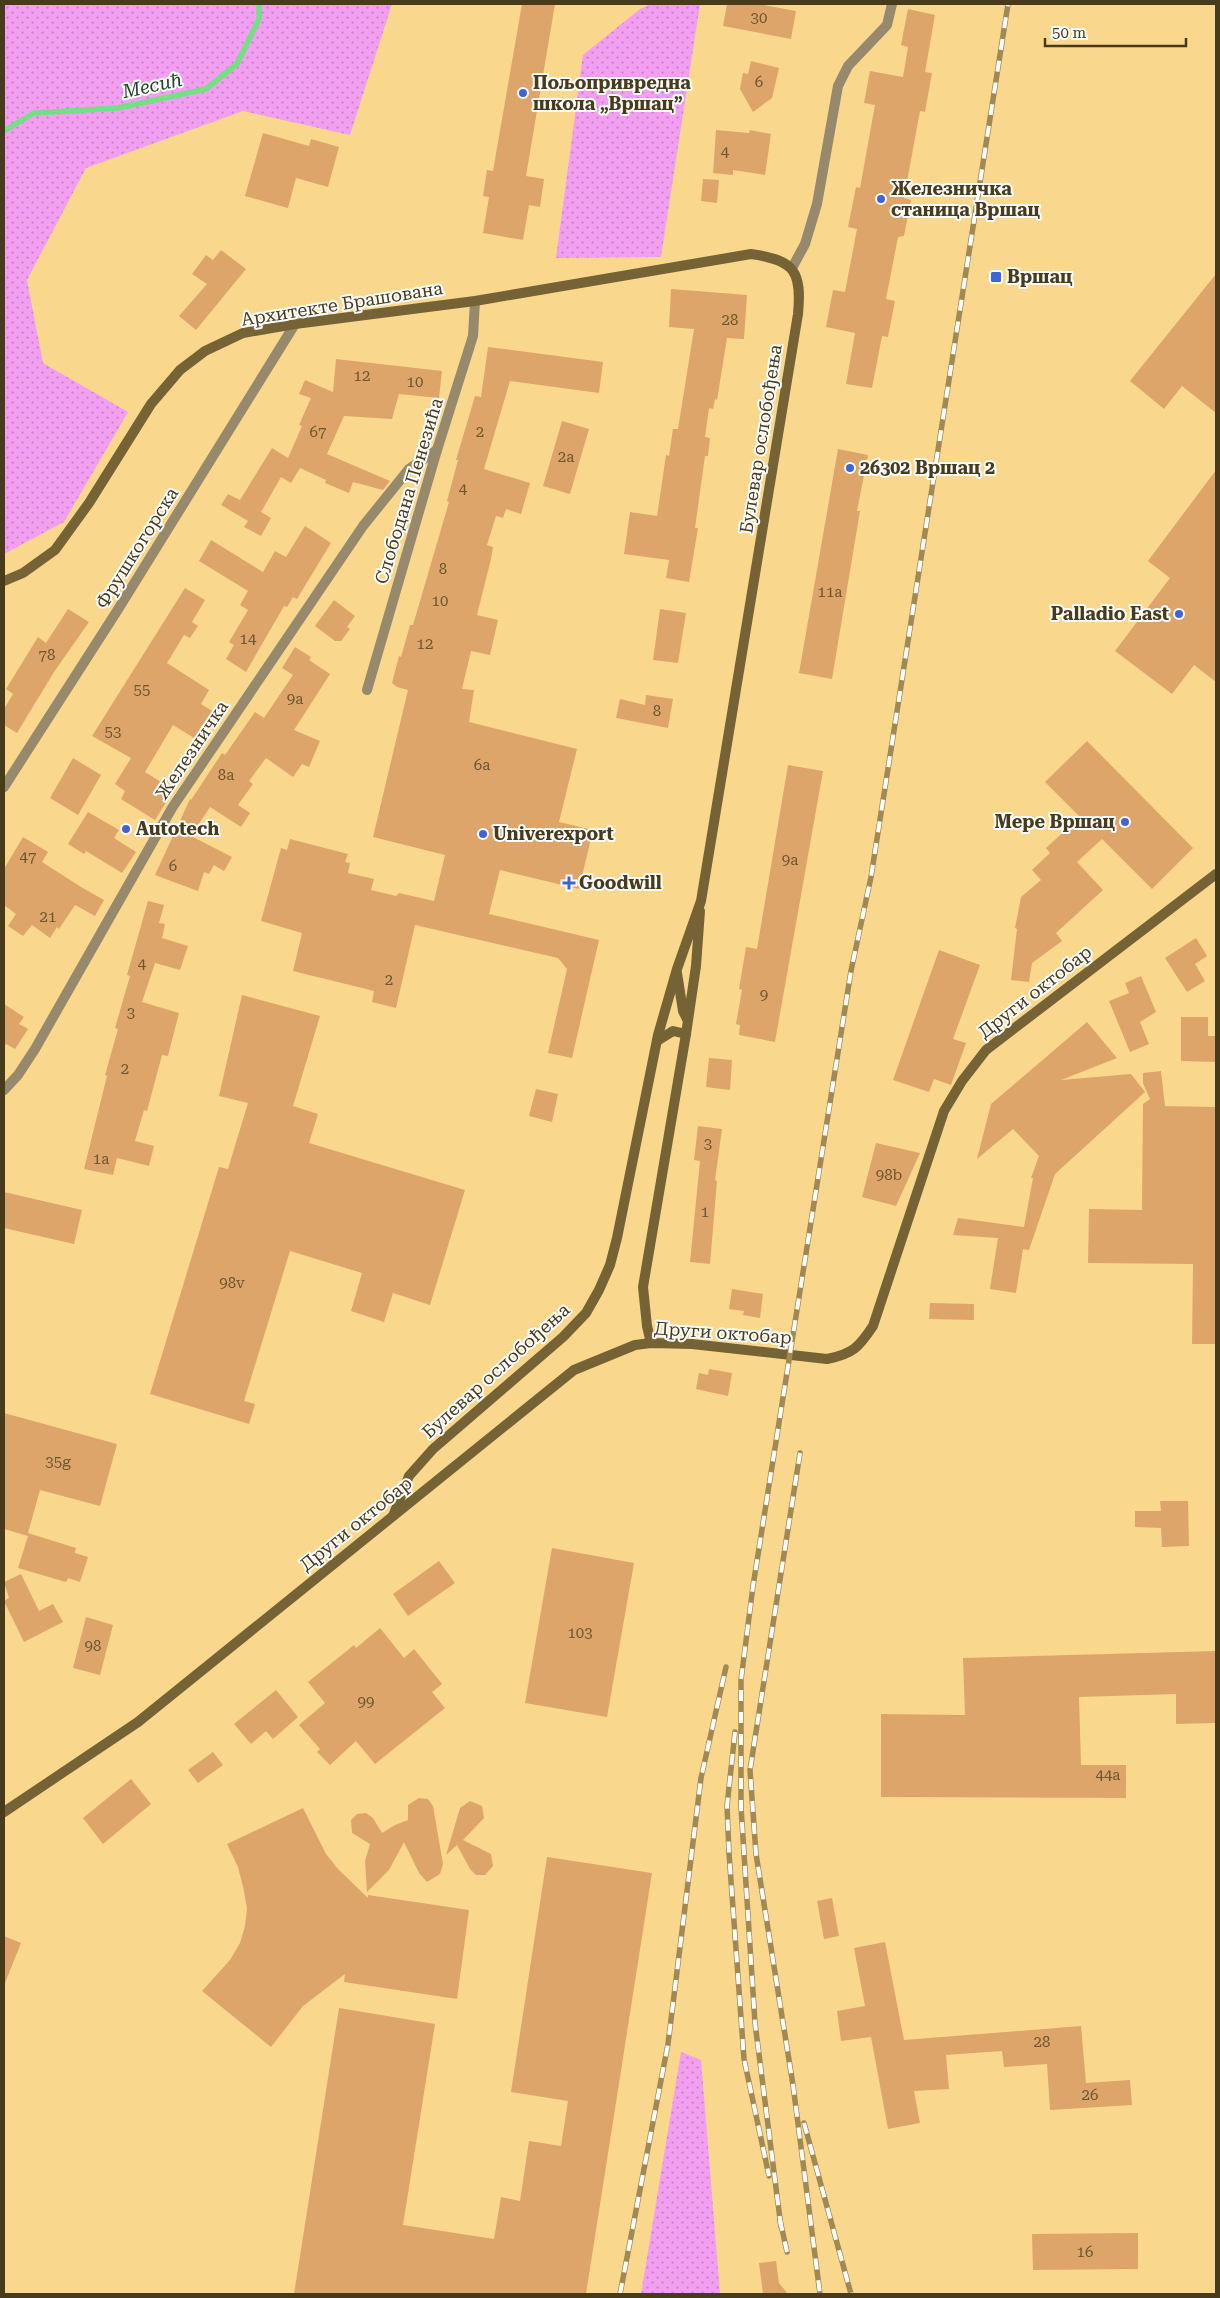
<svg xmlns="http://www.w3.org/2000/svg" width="1220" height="2298" font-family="'Roboto Serif',serif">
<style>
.grass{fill:url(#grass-dots)}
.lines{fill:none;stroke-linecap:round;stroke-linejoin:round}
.stream{stroke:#74e083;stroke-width:5.5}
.building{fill:#dda56a}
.street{stroke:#978a6c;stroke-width:10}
.secondary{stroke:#766335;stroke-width:10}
.rail-casing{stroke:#a08954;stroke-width:5.5}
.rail{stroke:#fdfdfd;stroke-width:4;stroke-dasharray:11;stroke-linecap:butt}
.poi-dot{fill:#4064d6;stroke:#fdfdfd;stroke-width:2}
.labels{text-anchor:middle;stroke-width:4;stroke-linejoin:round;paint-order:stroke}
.number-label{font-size:15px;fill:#6d5630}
.poi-label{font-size:18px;font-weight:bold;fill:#483b1c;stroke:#fdfdfd;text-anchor:start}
.street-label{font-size:18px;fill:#483b1c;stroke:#fdfdfd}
.water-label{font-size:19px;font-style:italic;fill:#1b4522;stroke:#fdfdfd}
</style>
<defs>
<pattern id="grass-dots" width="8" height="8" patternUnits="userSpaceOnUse" patternTransform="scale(1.25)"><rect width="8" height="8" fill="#f29ff1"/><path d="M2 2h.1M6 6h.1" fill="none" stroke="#c683c2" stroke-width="1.8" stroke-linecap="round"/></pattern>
</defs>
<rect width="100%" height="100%" fill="#f9d88d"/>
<!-- grass -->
<g class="grass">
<polygon points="4,4 392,4 350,135 243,111 86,168 27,280 43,363 128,412 64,522 4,554"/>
<polygon points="651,4 700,4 661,257 556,258 583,55 640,9"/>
<polygon points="681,2052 701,2060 720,2294 641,2294"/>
</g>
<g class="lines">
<!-- stream -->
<polyline class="stream" points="4,131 34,113 118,108 206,89 237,64 259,19 259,4"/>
</g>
<!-- building -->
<g class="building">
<polygon points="522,4 555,4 526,176 544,179 540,207 529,205 523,240 483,233 489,197 483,196 487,170 493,171"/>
<polygon points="727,4 758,4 796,11 791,39 723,26"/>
<polygon points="908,9 935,15 925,72 932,73 925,112 920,111 904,198 911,200 904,236 898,237 886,299 895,301 888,337 882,336 872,388 846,384 855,333 826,327 833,290 845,292 857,229 848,227 856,187 860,188 875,105 864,103 870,71 903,77 908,47 901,45"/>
<polygon points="751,61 779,68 772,98 753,112 740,89 743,73 748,74"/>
<polygon points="716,130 749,133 750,130 771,134 765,175 733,170 733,175 713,173"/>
<polygon points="263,133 309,146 311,139 339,147 328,187 296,178 288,208 245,196"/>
<polygon points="703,179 719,180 717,203 701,201"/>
<polygon points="221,250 246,269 196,330 179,316 207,284 192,274 206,255 213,260"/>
<polygon points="1216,274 1216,413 1182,386 1164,409 1130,381"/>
<polygon points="671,289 747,295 744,339 727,338 717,400 715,399 713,409 709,408 705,437 710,438 708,456 705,456 695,528 698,528 689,582 666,578 669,560 624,554 630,512 657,516 666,455 669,456 673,429 678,429 694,329 669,327"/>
<polygon points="488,347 603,362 599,393 510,381 484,469 530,483 521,514 506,509 503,518 496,516 487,545 493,547 491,559 477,615 498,620 490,655 471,651 462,689 474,690 469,722 577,749 559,822 593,830 579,889 500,870 489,914 599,940 572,1058 548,1053 567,969 558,958 415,925 396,1008 372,1002 374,991 293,971 302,933 261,921 281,848 287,850 290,839 348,854 345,862 350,863 348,873 374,879 371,890 396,896 399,893 434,901 445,855 373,837 408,690 397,687 392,683 399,656 401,657 410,625 413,625 449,502 447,501 458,460 456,460 475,396 481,397"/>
<polygon points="336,359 442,371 439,398 399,394 392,419 344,416 327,454 390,481 383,490 353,482 349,493 325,483 326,480 300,468 291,483 281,477 261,512 271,518 261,536 244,527 248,521 221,505 228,494 240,500 272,448 288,458 302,426 299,425 311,398 299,394 305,380 333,392"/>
<polygon points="562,421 589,429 570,494 543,486"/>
<polygon points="838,449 868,455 857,511 860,511 832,679 799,673"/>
<polygon points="1216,470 1216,682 1194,665 1172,694 1115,651 1170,578 1148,561"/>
<polygon points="305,526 331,543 297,599 293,597 287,607 284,606 246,672 226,659 234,645 229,642 248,610 240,605 248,591 199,561 211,540 263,572 275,551 286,557"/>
<polygon points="185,588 205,600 192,622 198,626 190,638 184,635 167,663 209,690 201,704 217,714 199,741 173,725 145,772 174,790 155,820 121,799 125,791 115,784 131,758 92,736"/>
<polygon points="334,600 355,616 347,627 350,629 341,641 335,641 315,626"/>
<polygon points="68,609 89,622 54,672 17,733 4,725 4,709 13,694 6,689 38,637 46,643"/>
<polygon points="660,609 686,613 678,663 653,660"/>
<polygon points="295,647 311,657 309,660 330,674 294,730 320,741 309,767 302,764 293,777 266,758 249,781 253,784 238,805 250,813 241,827 210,807 191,836 232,857 224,871 214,865 209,874 204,872 198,891 155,875 190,799 191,800 222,753 225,755 255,712 264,718 293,675 282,668"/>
<polygon points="646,695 673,699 668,728 616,718 620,699 645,705"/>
<polygon points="1087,741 1193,848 1152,889 1102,839 1077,862 1103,890 1056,933 1062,941 1032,963 1029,982 1011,980 1017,929 1015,928 1021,897 1041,880 1032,870 1050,853 1046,848 1080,817 1045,782"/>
<polygon points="73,758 101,775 78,815 50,798"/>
<polygon points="788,765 823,771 775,1042 739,1035 740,1025 736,1024 742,990 739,989 746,947 757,949"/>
<polygon points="88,812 119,830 114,838 136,852 122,873 86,851 84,854 68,844"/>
<polygon points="23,837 48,852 42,862 81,887 104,900 95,916 75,905 59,929 57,927 50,938 32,925 23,936 8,926 16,914 4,905 4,869"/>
<polygon points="148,901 164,905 159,923 165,924 162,938 188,946 180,970 155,963 142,1002 179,1013 168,1056 162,1055 147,1111 144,1110 135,1141 154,1146 149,1166 117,1158 113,1175 84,1169 107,1076 105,1075 118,1029 115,1028 130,976 127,975"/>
<polygon points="1196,938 1207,956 1195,964 1205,981 1187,992 1165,958"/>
<polygon points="939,950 980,965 953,1039 966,1043 951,1085 934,1079 929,1092 893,1080"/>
<polygon points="1141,976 1156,1012 1140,1022 1149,1044 1130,1052 1109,1001 1129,993 1125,983"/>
<polygon points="242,995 320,1016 293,1106 318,1114 309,1143 465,1190 430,1305 393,1293 384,1322 351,1311 362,1273 290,1251 244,1401 255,1404 249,1424 150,1394 219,1167 228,1169 248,1103 219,1096"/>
<polygon points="4,1004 24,1017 19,1024 28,1029 15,1049 6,1044 4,1047"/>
<polygon points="1181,1017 1208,1017 1208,1036 1216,1036 1216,1062 1181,1061"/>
<polygon points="1087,1022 1117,1058 1061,1080 1131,1074 1145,1092 1055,1174 1029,1250 1023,1249 1016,1293 990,1289 998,1238 953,1235 958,1218 1024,1227 1033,1178 1031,1178 1039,1156 1013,1129 977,1159 991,1104"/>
<polygon points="709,1058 732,1060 730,1090 706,1087"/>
<polygon points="1161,1071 1165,1106 1216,1107 1216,1344 1192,1344 1193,1264 1088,1263 1089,1209 1142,1210 1143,1104 1150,1099 1143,1083 1143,1073"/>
<polygon points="536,1089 558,1094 552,1122 529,1116"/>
<polygon points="698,1126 722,1129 715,1180 717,1181 710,1264 690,1262 700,1161 694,1160"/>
<polygon points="876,1143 920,1153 896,1206 862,1197"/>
<polygon points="4,1192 82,1210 74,1244 4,1228"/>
<polygon points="732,1289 763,1294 760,1318 743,1315 744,1311 729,1309"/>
<polygon points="930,1303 974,1304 974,1320 929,1319"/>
<polygon points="709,1369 732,1373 728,1396 696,1389 699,1373 708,1375"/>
<polygon points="4,1413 117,1444 100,1506 40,1490 28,1533 76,1548 75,1553 88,1557 80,1582 68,1578 66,1582 18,1568 28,1536 4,1529"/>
<polygon points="1160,1501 1188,1501 1189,1546 1162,1547 1161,1528 1135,1527 1135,1511 1161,1511"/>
<polygon points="552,1548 634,1563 607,1717 525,1703"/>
<polygon points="439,1561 455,1583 408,1616 393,1594"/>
<polygon points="21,1574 39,1611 53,1604 63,1622 24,1642 4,1601 9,1598 4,1582"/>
<polygon points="86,1617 113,1625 100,1675 73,1668"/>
<polygon points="380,1628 404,1658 414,1649 442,1684 432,1692 445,1708 375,1764 356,1741 330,1765 317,1752 320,1749 299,1725 325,1703 308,1682 354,1645 356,1648"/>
<polygon points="1216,1651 1216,1723 1176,1724 1176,1694 1079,1697 1081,1765 1126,1765 1126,1798 881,1797 881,1714 965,1715 963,1658"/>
<polygon points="276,1690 298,1717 273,1739 266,1731 251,1744 234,1724"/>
<polygon points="213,1752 223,1765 198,1783 188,1770"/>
<polygon points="131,1779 151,1804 103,1844 83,1818"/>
<polygon points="419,1798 428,1799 433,1806 443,1864 440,1874 427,1882 419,1873 404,1842 389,1870 367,1892 365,1861 370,1844 352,1833 351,1820 357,1814 366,1813 373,1818 382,1833 395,1825 408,1820 408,1805"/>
<polygon points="470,1801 482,1806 484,1818 463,1840 491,1854 493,1866 485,1875 476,1875 470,1869 457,1845 446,1855 460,1808"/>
<polygon points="303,1808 326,1854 338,1869 368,1898 368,1895 469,1910 457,1999 344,1982 345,1974 303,2006 271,2047 202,1991 230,1960 240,1943 245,1926 247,1909 244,1891 238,1867 227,1844"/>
<polygon points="547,1857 652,1873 586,2294 294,2294 339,2008 435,2024 403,2225 494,2239 501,2197 520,2201 529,2141 561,2146 568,2101 511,2092"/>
<polygon points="832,1898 839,1936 824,1939 817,1901"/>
<polygon points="4,1936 21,1943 5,1983 4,1983"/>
<polygon points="885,1942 904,2040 1081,2026 1086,2083 1130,2080 1132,2105 1050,2110 1047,2064 1004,2067 1002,2051 946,2055 949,2089 914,2091 920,2123 888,2129 871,2037 841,2041 837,2011 865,2006 854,1948"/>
<polygon points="1138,2233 1138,2269 1033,2270 1032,2234"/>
<polygon points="776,2261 779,2283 788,2294 763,2294 759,2263"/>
</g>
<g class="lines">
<!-- street -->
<g class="street">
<polyline points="792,268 805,244 817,204 838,86 848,66 887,25 892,4"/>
<polyline points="367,690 437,450 473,336 475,301"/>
<polyline points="4,787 117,611 295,324"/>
<polyline points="4,1090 18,1075 35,1049 172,808 363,526 409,469 437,450"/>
</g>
<!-- secondary -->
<g class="secondary">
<path d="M4,581L23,573L55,550L89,503L151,404L180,370L205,351L243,333L295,324L475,301L751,254C795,260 802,272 798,314L701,901L677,969L658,1035L617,1238L610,1265L599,1290L586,1313L563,1337L433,1449L409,1476L393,1516"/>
<polyline points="677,973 683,1011 687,1019"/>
<polyline points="657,1041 673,1031 686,1034"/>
<polyline points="651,1343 647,1326 643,1287 686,1034 696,966 700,911"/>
<path d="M4,1812L138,1722L574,1370L635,1345L651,1343L692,1344L827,1359C853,1354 859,1347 873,1326L944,1111L962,1081L986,1050L1216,874"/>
</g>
<defs>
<g id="rail">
<polyline points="800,1453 750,1770 756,1854 793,2085 820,2294"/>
<polyline points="735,1732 727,1806 729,1853 744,2059 769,2176"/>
<polyline points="804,2123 851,2294"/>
<polyline points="780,2220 787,2252"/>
<polyline points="781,2227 755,2023 741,1807 741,1680 753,1586 851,971 871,877 1008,4"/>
<polyline points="620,2294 668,2044 701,1778 726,1667"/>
</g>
</defs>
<!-- rail casing -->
<use href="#rail" class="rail-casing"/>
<!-- rail -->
<use href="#rail" class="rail"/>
</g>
<!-- markers -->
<g class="poi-dot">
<circle cx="523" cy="93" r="5"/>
<circle cx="881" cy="199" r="5"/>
<rect x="990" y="271" width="12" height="12" rx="2.5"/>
<circle cx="850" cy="468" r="5"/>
<circle cx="1179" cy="614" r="5"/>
<circle cx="1125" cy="822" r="5"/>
<circle cx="126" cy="829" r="5"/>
<circle cx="483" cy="834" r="5"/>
<path d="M566.5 875.5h5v5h5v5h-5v5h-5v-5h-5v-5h5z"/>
</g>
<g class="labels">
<!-- number labels -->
<g class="number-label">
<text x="759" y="23">30</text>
<text x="759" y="87">6</text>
<text x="725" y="157">4</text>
<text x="730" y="325">28</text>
<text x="362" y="381">12</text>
<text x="415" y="387">10</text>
<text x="318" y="437">67</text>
<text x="480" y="437">2</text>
<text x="566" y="462">2a</text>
<text x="463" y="494">4</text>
<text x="443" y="574">8</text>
<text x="830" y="597">11a</text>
<text x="440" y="606">10</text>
<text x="248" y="644">14</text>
<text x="425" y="649">12</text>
<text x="47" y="660">78</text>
<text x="142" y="695">55</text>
<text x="295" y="704">9a</text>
<text x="657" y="716">8</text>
<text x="113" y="737">53</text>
<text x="482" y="770">6a</text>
<text x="226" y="780">8a</text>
<text x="28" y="862">47</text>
<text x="790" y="865">9a</text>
<text x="173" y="871">6</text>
<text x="48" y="922">21</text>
<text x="142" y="969">4</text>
<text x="389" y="985">2</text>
<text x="764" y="1000">9</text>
<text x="131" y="1018">3</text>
<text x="125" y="1074">2</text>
<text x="708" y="1149">3</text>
<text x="101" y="1164">1a</text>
<text x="889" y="1180">98b</text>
<text x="705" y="1217">1</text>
<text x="232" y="1288">98v</text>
<text x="58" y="1467">35g</text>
<text x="580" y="1638">103</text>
<text x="93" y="1651">98</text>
<text x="366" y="1707">99</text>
<text x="1108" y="1780">44a</text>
<text x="1042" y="2047">28</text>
<text x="1090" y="2100">26</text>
<text x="1085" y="2257">16</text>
</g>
<!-- poi labels -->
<g class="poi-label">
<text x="533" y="89">Пољопривредна<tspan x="533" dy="21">школа „Вршац”</tspan></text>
<text x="891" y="195">Железничка<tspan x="891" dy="21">станица Вршац</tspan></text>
<text x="1007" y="283">Вршац</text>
<text x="860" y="474">26302 Вршац 2</text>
<text x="1169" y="620" text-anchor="end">Palladio East</text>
<text x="1115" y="828" text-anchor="end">Мере Вршац</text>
<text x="136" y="835">Autotech</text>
<text x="493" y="840">Univerexport</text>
<text x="579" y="889">Goodwill</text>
</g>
<!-- street labels -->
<g class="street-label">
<text transform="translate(342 304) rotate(-9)" y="6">Архитекте Брашована</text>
<text transform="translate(761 439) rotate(-81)" y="6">Булевар ослобођења</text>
<text transform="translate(409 491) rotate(-73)" y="6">Слободана Пенезића</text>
<text transform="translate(137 548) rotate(-58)" y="6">Фрушкогорска</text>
<text transform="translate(192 750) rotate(-56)" y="6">Железничка</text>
<text transform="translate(1035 992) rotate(-38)" y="6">Други октобар</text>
<text transform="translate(723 1333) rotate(4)" y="6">Други октобар</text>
<text transform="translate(496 1371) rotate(-42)" y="6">Булевар ослобођења</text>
<text transform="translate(356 1524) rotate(-39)" y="6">Други октобар</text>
</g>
<!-- water labels -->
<g class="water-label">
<text transform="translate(152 85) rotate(-12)" y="7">Месић</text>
</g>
</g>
<!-- border -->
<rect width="1220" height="2298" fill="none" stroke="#483b1c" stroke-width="10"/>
<!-- scale -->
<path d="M1045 38v8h141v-8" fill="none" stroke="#483b1c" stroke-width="2.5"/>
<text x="1052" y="38" font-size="15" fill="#483b1c" stroke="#fdfdfd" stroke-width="4" paint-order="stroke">50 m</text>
</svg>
